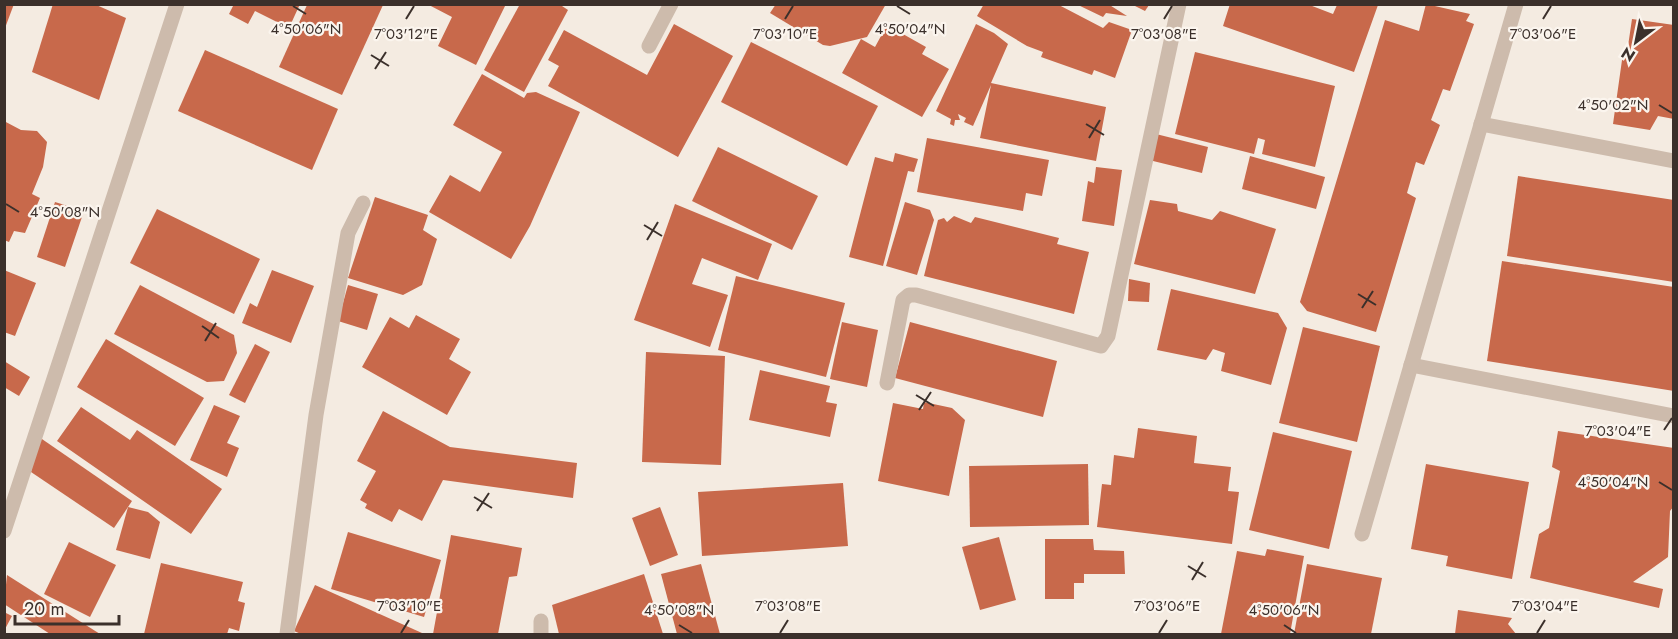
<svg xmlns="http://www.w3.org/2000/svg" width="1678" height="639" font-family="Jost,sans-serif">
<style>
.building{fill:#c8694b}
.lines{fill:none;stroke-linecap:round;stroke-linejoin:round}
.service{stroke:#cdbbac;stroke-width:15}
.minor{stroke:#cdbbac;stroke-width:15}
.ticks{fill:none;stroke:#3b302b;stroke-width:2}
.ticks-label{font-size:15px;text-anchor:middle;fill:#3b302b;stroke:#fbf5ee;stroke-width:4.5;stroke-linejoin:round;paint-order:stroke}
</style>
<rect width="100%" height="100%" fill="#f4ebe1"/>
<!-- building -->
<g class="building">
<polygon points="4,4 14,4 5,28 4,28"/>
<polygon points="53,4 94,4 126,18 99,100 32,72"/>
<polygon points="234,4 300,4 289,28 255,11 248,24 229,14"/>
<polygon points="427,4 506,4 476,65 438,46 452,17"/>
<polygon points="520,4 559,4 568,10 524,92 484,70"/>
<polygon points="776,4 886,4 867,37 830,46 823,45 770,13"/>
<polygon points="984,4 1057,4 1103,28 1109,22 1132,30 1115,78 1094,70 1092,75 1041,57 1043,52 1027,46 977,16"/>
<polygon points="1076,4 1108,4 1127,16 1106,13 1103,17"/>
<polygon points="1230,4 1307,4 1333,14 1337,5 1378,5 1354,72 1223,26"/>
<polygon points="1426,4 1470,14 1466,21 1474,24 1450,91 1443,89 1431,120 1440,125 1424,165 1416,162 1407,193 1416,198 1376,332 1307,311 1300,302 1385,20 1419,31"/>
<polygon points="307,5 383,5 342,95 279,67"/>
<polygon points="1133,5 1149,5 1145,11"/>
<polygon points="1632,19 1674,25 1674,119 1658,116 1650,130 1613,124 1623,53 1627,53"/>
<polygon points="674,24 733,56 678,157 548,86 559,66 548,60 564,30 647,75"/>
<polygon points="976,24 994,33 1008,44 991,83 1106,107 1096,161 980,138 991,85 973,126 964,122 966,118 958,114 960,120 955,120 954,126 950,124 951,119 936,111"/>
<polygon points="887,25 926,47 922,54 949,69 922,117 842,73 861,39 875,47"/>
<polygon points="751,42 878,106 847,166 721,102"/>
<polygon points="205,50 338,109 312,170 178,111"/>
<polygon points="1195,52 1335,86 1315,167 1262,154 1265,140 1258,138 1254,154 1175,134"/>
<polygon points="482,74 524,98 527,93 536,92 580,112 530,226 511,259 429,212 450,175 480,192 502,152 453,125"/>
<polygon points="4,121 21,130 37,131 47,142 43,167 32,194 40,198 25,233 14,231 9,242 4,240"/>
<polygon points="1156,134 1208,147 1202,173 1149,160"/>
<polygon points="927,138 1049,160 1042,196 1026,193 1023,211 917,192"/>
<polygon points="718,147 818,196 792,250 692,201"/>
<polygon points="895,153 918,159 914,172 908,171 883,266 849,257 875,157 893,162"/>
<polygon points="1250,156 1325,177 1316,209 1242,189"/>
<polygon points="1096,167 1122,170 1114,226 1082,221 1088,181 1094,183"/>
<polygon points="1518,176 1674,200 1674,282 1507,256"/>
<polygon points="375,197 428,215 423,230 437,239 422,285 403,295 348,278"/>
<polygon points="1150,200 1177,204 1178,211 1212,220 1220,211 1276,229 1255,294 1134,264"/>
<polygon points="55,202 84,211 65,267 37,257"/>
<polygon points="905,202 930,210 934,220 917,275 886,266"/>
<polygon points="675,204 772,244 758,280 702,258 692,284 728,295 710,347 634,320"/>
<polygon points="157,209 260,259 234,314 130,263"/>
<polygon points="954,216 971,223 975,217 1059,238 1057,244 1089,252 1074,314 924,276 938,220 944,218 947,222"/>
<polygon points="1502,261 1674,287 1674,391 1487,361"/>
<polygon points="4,270 36,283 15,336 4,332"/>
<polygon points="272,270 314,286 291,343 242,323 250,303 257,307"/>
<polygon points="736,276 845,303 826,377 718,350"/>
<polygon points="1129,279 1150,283 1149,302 1128,301"/>
<polygon points="140,285 234,335 237,353 224,381 207,382 114,334"/>
<polygon points="348,285 378,294 367,330 338,321"/>
<polygon points="1171,289 1278,313 1287,328 1271,385 1221,371 1225,353 1213,349 1206,360 1157,350"/>
<polygon points="416,315 460,339 449,359 471,372 447,415 362,367 390,317 409,328"/>
<polygon points="842,322 878,330 867,387 830,379"/>
<polygon points="910,322 1057,361 1043,417 895,378"/>
<polygon points="1303,327 1380,346 1357,442 1279,423"/>
<polygon points="106,339 204,398 175,446 77,387"/>
<polygon points="255,344 270,352 245,403 229,395"/>
<polygon points="646,352 725,356 721,465 642,462"/>
<polygon points="4,361 30,377 19,396 4,387"/>
<polygon points="760,370 830,386 826,402 837,404 830,437 749,420"/>
<polygon points="924,402 952,408 965,420 949,496 878,481 893,403 923,409"/>
<polygon points="214,405 240,416 227,443 239,448 227,477 190,460"/>
<polygon points="81,407 130,440 137,430 222,489 191,534 57,441"/>
<polygon points="383,411 450,447 577,463 573,498 443,480 422,521 399,509 392,522 365,508 367,504 360,500 376,471 357,461"/>
<polygon points="1138,428 1197,436 1194,463 1231,467 1228,491 1239,492 1232,544 1097,527 1102,484 1111,485 1114,455 1134,458"/>
<polygon points="1558,431 1674,448 1674,506 1670,511 1668,557 1633,582 1663,589 1659,608 1530,578 1539,534 1549,528 1560,471 1552,467"/>
<polygon points="1273,432 1352,451 1329,549 1249,530"/>
<polygon points="39,437 132,501 114,528 31,472"/>
<polygon points="1088,464 1089,525 970,527 969,466"/>
<polygon points="1426,464 1529,482 1512,579 1446,566 1448,556 1411,549"/>
<polygon points="843,483 848,546 702,556 698,492"/>
<polygon points="128,507 148,512 160,522 150,559 116,550"/>
<polygon points="660,507 678,555 650,566 632,518"/>
<polygon points="348,532 441,560 424,617 331,589"/>
<polygon points="451,535 522,548 517,576 509,577 498,634 433,634"/>
<polygon points="999,537 1016,600 980,610 962,547"/>
<polygon points="1045,539 1093,539 1094,550 1124,551 1125,574 1084,574 1084,583 1074,583 1074,599 1045,599"/>
<polygon points="69,542 116,565 90,617 44,594"/>
<polygon points="1267,549 1304,556 1290,634 1221,634 1237,551 1265,556"/>
<polygon points="161,563 243,582 238,601 245,603 239,631 229,628 227,634 144,634"/>
<polygon points="701,564 720,634 677,634 661,574"/>
<polygon points="1307,564 1382,578 1371,634 1294,634"/>
<polygon points="644,574 663,634 559,634 552,605"/>
<polygon points="7,575 100,634 50,634 4,604"/>
<polygon points="315,585 422,633 422,634 301,634 294,631"/>
<polygon points="1458,610 1512,618 1508,624 1516,634 1455,634"/>
<polygon points="4,612 12,616 4,631"/>
</g>
<g class="lines">
<!-- service -->
<g class="service">
<polyline points="649,46 671,4"/>
<polyline points="1481,124 1674,161"/>
<polyline points="1411,365 1674,416"/>
<polyline points="1362,534 1516,4"/>
<polyline points="541,621 541,634"/>
</g>
<!-- minor -->
<g class="minor">
<polyline points="887,383 903,300 909,295 916,295 1101,346 1108,336 1179,4"/>
<polyline points="4,531 177,4"/>
<polyline points="287,634 316,415 348,233 363,203"/>
</g>
</g>
<!-- ticks -->
<path class="ticks" d="M293,6L306,14M897,6L910,14M406,19L414,6M785,19L793,6M1164,19L1172,6M1543,19L1551,6M371,55L389,66M375,69L386,52M1659,105L1672,113M1086,124L1104,135M1089,138L1100,120M6,204L19,212M644,225L662,236M647,240L658,222M1358,294L1376,305M1362,308L1373,291M202,326L219,338M205,341L216,323M916,395L934,406M919,410L931,392M1664,430L1672,418M1659,482L1672,490M474,497L492,508M477,511L489,493M1188,566L1206,577M1192,580L1203,562M679,625L692,633M1284,625L1296,633M401,633L409,620M780,633L788,620M1159,633L1167,620M1537,633L1545,620"/>
<g class="ticks-label">
<text x="306" y="34">4°50'06"N</text>
<text x="910" y="34">4°50'04"N</text>
<text x="406" y="39">7°03'12"E</text>
<text x="785" y="39">7°03'10"E</text>
<text x="1164" y="39">7°03'08"E</text>
<text x="1543" y="39">7°03'06"E</text>
<text x="1613" y="110">4°50'02"N</text>
<text x="65" y="217">4°50'08"N</text>
<text x="1618" y="436">7°03'04"E</text>
<text x="1613" y="487">4°50'04"N</text>
<text x="409" y="611">7°03'10"E</text>
<text x="788" y="611">7°03'08"E</text>
<text x="1167" y="611">7°03'06"E</text>
<text x="1545" y="611">7°03'04"E</text>
<text x="679" y="615">4°50'08"N</text>
<text x="1284" y="615">4°50'06"N</text>
</g>
<!-- border -->
<rect width="1678" height="639" fill="none" stroke="#3b302b" stroke-width="12"/>
<!-- north arrow -->
<g transform="translate(1636 42) rotate(212)" stroke="#fbf5ee" stroke-width="4.5" paint-order="stroke">
<path d="M0-4.5L10 22L0 15L-10 22Z" fill="#3b302b"/>
<text y="-9" font-size="16" font-weight="bold" text-anchor="middle" fill="#3b302b">N</text>
</g>
<!-- scale -->
<path d="M15 615v9h104v-9" fill="none" stroke="#3b302b" stroke-width="3"/>
<text x="24" y="615" font-size="18" fill="#3b302b" stroke="#fbf5ee" stroke-width="4.5" paint-order="stroke">20 m</text>
</svg>
